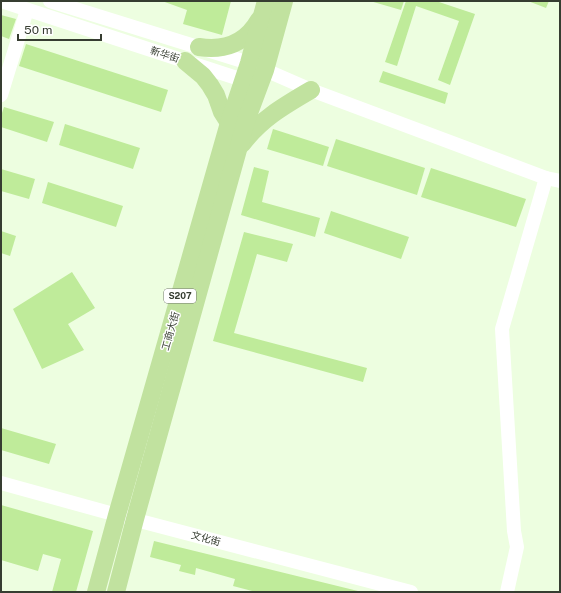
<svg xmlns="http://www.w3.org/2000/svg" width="561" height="593" font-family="'Public Sans','Noto Sans SC',sans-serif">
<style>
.building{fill:#bfeb9a}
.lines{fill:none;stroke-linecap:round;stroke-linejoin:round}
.minor{stroke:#fff;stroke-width:14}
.major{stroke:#c1e29f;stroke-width:18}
.labels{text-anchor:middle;stroke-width:3;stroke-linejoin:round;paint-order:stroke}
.shield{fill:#fff;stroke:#72776f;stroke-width:1}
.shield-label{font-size:9px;font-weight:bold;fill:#363d31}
.street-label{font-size:10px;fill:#363d31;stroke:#fff}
</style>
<rect width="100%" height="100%" fill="#edfee0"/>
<!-- building -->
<g class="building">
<polygon points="162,1 231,1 222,35 183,24 187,10"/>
<polygon points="370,1 404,1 401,10"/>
<polygon points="406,1 436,1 475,14 450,85 438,80 459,21 416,6 397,66 385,62"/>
<polygon points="528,1 549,1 546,8"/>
<polygon points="1,15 16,19 9,39 1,36"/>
<polygon points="26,44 168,90 161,112 19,66"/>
<polygon points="383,71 448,93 445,104 379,82"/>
<polygon points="4,107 54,122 47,142 1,127 1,116"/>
<polygon points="65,124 140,148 133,169 59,145"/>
<polygon points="273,129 329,147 323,166 267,149"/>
<polygon points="336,139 425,168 417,195 327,166"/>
<polygon points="254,167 269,171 262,202 320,218 315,237 241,215"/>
<polygon points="431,168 526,199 516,227 421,197"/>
<polygon points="1,169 35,179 29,199 1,191"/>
<polygon points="48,182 123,206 116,227 42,203"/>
<polygon points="331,211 409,237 401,259 324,233"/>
<polygon points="1,231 16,236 10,256 1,253"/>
<polygon points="244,232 293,244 287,262 257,254 234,333 367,368 363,382 213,341"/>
<polygon points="72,272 95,308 68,324 84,350 42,369 13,309"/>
<polygon points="1,428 56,444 49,464 1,450"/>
<polygon points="1,505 93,531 76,592 52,592 61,559 43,554 38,571 1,560"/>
<polygon points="154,541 358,591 357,592 256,592 233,586 235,579 196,568 195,575 179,571 181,565 150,557"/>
</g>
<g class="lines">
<!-- minor -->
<g class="minor">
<polyline points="1,1 252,83"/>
<polyline points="50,1 249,63 311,90 546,178 560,181"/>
<polyline points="1,95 27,10"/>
<polyline points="1,483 117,515 411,592"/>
<polyline points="507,592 517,547 514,531 502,329 546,178"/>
</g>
<!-- major -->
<g class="major">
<path d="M199,47C224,51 246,43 259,20"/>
<polyline points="185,61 203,76 210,85 216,95 222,112 229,123"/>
<path d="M242,144C262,118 284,106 311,90"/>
<polyline points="96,592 117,515 229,123 249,63 266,1"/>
<polyline points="116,592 135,519 246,121 265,70 284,1"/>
</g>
</g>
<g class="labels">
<!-- shield labels -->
<rect class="shield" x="164" y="289" width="32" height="14" rx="3"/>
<g class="shield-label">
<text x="180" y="299">S207</text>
</g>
<!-- street labels -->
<g class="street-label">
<text transform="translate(165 54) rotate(18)" y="4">新华街</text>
<text transform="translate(170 331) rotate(-74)" y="4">工商大街</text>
<text transform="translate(206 538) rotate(15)" y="4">文化街</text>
</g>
</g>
<!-- border -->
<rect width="561" height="593" fill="none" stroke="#363d31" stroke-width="4"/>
<!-- scale -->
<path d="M18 34v6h83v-6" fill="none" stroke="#363d31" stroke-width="2"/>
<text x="24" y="34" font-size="12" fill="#363d31" stroke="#ffffff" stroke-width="3" paint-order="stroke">50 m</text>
</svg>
